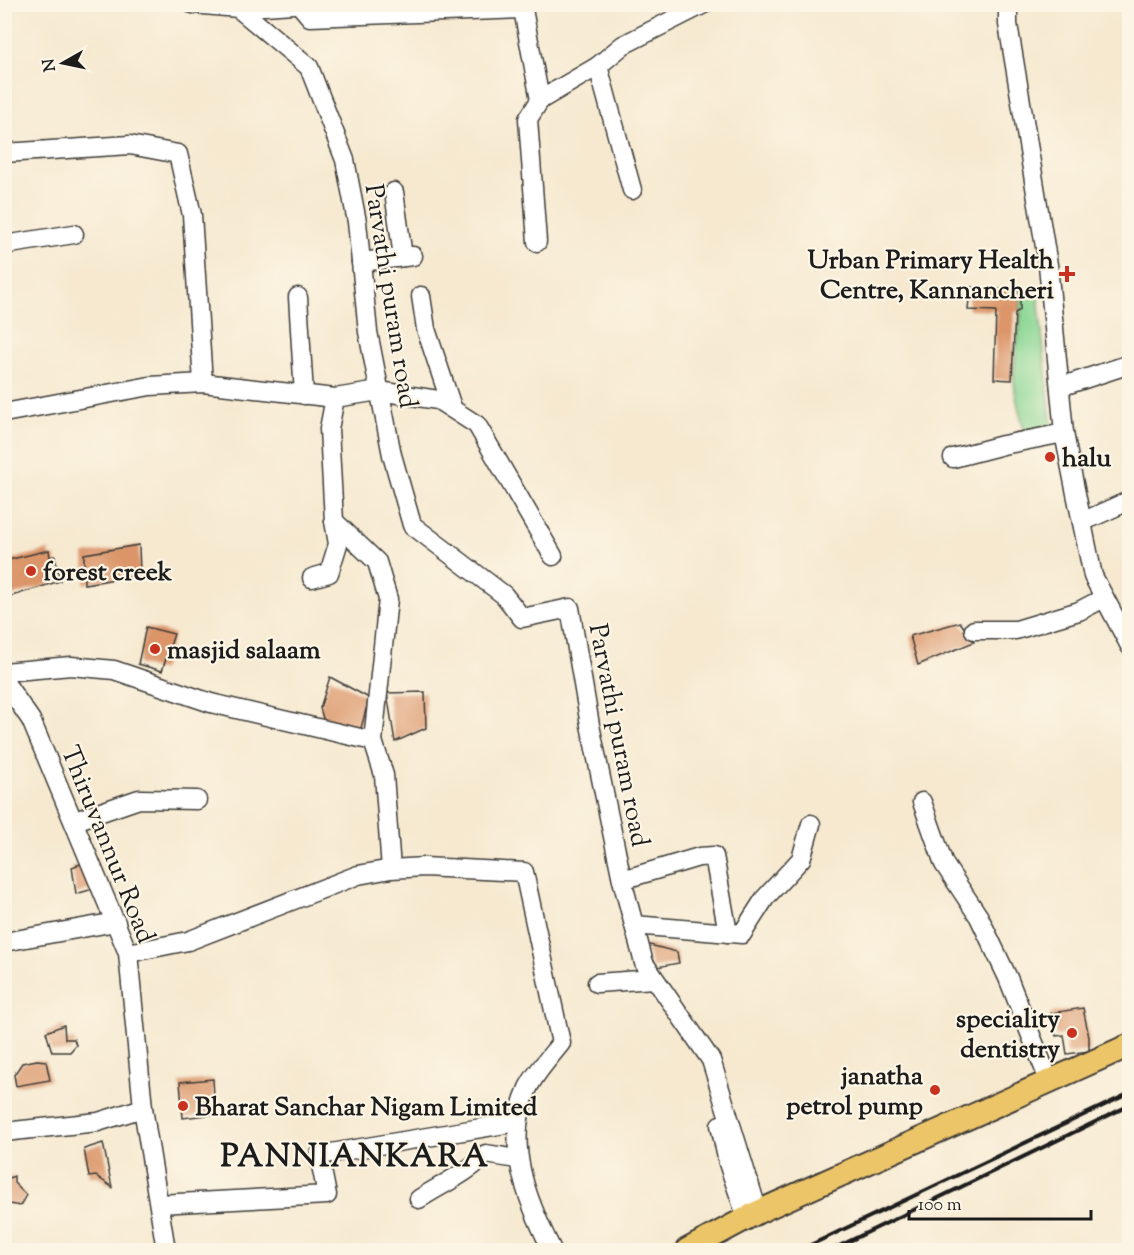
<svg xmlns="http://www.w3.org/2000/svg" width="1134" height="1255" font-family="'Sorts Mill Goudy',serif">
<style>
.green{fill:#8cd794;stroke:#547a58;stroke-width:1.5}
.building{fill:#db9569}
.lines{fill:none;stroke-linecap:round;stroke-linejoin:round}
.minor-casing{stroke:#3d3b37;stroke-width:21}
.major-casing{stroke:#3d3b37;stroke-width:26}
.minor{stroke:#fff;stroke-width:18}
.major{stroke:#edc569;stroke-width:22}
.rail{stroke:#1c1c1c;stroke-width:4}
.poi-dot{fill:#c8321e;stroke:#fcf5e5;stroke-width:2}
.labels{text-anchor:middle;stroke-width:4.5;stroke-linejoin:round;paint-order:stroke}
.poi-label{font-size:26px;font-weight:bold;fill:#1c1c1c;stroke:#fcf5e5;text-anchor:start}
.street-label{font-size:26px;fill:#1c1c1c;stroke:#fcf5e5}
.district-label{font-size:32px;font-weight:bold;letter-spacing:1.5px;fill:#1c1c1c;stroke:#fcf5e5}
</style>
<rect width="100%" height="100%" fill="#fcf5e5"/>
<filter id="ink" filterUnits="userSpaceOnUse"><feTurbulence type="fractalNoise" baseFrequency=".0167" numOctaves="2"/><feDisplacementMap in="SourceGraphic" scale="12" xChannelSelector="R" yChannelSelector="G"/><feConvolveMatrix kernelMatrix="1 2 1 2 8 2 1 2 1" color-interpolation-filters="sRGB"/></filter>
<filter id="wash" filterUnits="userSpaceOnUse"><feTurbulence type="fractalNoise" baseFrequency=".008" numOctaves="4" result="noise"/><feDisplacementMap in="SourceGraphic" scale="24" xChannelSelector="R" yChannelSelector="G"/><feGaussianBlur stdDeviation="1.35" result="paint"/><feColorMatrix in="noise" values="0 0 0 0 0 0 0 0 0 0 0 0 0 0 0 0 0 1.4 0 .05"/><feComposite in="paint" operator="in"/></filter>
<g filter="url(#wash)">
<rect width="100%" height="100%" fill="#f6e9d0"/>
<!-- green -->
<path class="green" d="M1020,291L1038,295L1052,431L1025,433C1021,416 1014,396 1014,378C1014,349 1024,318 1020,291Z"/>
<g id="blocks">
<!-- building -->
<g class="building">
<polygon points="970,287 1020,291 1020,310 1015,313 1012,380 994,379 996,311 968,310"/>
<polygon points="139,545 140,575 84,584 84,554"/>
<polygon points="49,550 50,557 55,556 60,581 12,596 6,592 4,561"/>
<polygon points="960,622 974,642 918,665 910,636"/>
<polygon points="146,627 174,634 162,671 138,664"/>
<polygon points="330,677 369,698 360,732 325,725 320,708"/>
<polygon points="425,692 426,728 395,742 387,693"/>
<polygon points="86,862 93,889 76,894 72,867"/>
<polygon points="646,944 677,952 679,963 652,968"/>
<polygon points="1083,1008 1089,1037 1089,1051 1067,1054 1064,1035 1056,1036 1051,1013"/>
<polygon points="64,1025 65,1039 74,1039 76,1045 70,1052 52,1052 46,1032"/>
<polygon points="37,1060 46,1061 50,1080 16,1086 14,1075 22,1063"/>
<polygon points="213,1079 215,1114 183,1118 180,1082"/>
<polygon points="103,1143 112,1187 96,1176 89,1177 84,1149"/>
<polygon points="14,1176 14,1183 26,1195 20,1206 4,1203 4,1180"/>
</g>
</g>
</g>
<g filter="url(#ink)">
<use href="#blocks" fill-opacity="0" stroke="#3d3b37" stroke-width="1.5"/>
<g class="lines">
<defs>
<g id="minor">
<polyline points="192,4 238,8 309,67 345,160 357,222 368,332 392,455 412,525 504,595 522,618 570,608 590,725 622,880 644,963 711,1060 758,1212"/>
<polyline points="299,4 310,17 522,9"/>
<polyline points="522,4 540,100"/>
<polyline points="1008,4 1008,24 1048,265 1064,433 1073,479 1093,576 1130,646"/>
<polyline points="238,8 293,4"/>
<polyline points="4,153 130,145 178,154 192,215 203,383"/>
<polyline points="632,190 598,66 623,45 704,4"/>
<polyline points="394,192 403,257"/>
<polyline points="537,242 528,119 540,100 598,66"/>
<polyline points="4,245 74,234"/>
<polyline points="361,262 413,256"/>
<polyline points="421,296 426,329 452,407"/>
<polyline points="298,297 304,395"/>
<polyline points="1060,387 1130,364"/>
<polyline points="4,413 150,386 203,383 335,398"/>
<polyline points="953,458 1003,445 1064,433"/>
<polyline points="1082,522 1124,503 1130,505"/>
<polyline points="312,578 329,573 338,544 334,521"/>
<polyline points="974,630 1016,630 1079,611 1104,598"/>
<polyline points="4,672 71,666 114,670 211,703 373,741"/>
<polyline points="4,681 31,720 128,953 143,1108 166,1250"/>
<polyline points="922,802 944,864 979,917 1008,978 1050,1083"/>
<polyline points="75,821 139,799 197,800"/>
<polyline points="391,869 384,775 373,741 388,599 377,562 334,521 329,429 335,398 379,391 438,400 477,425 553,556"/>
<polyline points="622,880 699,857 714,856 728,933"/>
<polyline points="634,925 742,934 765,898 801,859 811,824"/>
<polyline points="4,942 116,922"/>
<path d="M128,953L188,941L358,875L391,869L424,867L524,872L561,1043C550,1057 536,1072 528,1088C503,1142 527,1201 552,1250"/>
<polyline points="597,983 654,979"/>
<polyline points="720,1125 728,1163 747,1218"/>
<polyline points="4,1132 98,1122 143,1108"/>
<path d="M419,1199C442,1184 468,1173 486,1154L517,1159"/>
<polyline points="159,1204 327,1195 319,1155 518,1122"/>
</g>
<polyline id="major" points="687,1250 758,1212 1130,1045"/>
</defs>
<!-- minor casing -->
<use href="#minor" class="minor-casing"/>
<!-- major casing -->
<use href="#major" class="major-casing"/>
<!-- minor -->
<use href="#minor" class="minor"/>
<!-- major -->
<use href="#major" class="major"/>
<!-- rail -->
<g class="rail">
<polyline points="800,1250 1130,1093"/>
<polyline points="831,1250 1130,1105"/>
</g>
</g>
</g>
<!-- markers -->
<g class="poi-dot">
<path d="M1064 265h6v6h6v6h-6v6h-6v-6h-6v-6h6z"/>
<circle cx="1050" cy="457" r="6"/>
<circle cx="31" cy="571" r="6"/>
<circle cx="155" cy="649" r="6"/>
<circle cx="1072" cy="1033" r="6"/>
<circle cx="935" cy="1090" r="6"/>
<circle cx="183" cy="1106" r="6"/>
</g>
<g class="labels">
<!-- poi labels -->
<g class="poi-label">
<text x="1054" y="268" text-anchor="end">Urban Primary Health<tspan x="1054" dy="30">Centre, Kannancheri</tspan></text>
<text x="1062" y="466">halu</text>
<text x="43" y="580">forest creek</text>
<text x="167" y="658">masjid salaam</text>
<text x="1060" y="1027" text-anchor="end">speciality<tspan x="1060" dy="30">dentistry</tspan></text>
<text x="923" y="1084" text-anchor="end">janatha<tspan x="923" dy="30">petrol pump</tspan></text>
<text x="195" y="1115">Bharat Sanchar Nigam Limited</text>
</g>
<!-- street labels -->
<g class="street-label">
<text transform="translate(392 296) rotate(81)" y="9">Parvathi puram road</text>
<text transform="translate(620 735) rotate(79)" y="9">Parvathi puram road</text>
<text transform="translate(109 844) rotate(68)" y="9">Thiruvannur Road</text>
</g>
<!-- district labels -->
<g class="district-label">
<text x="355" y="1166">PANNIANKARA</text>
</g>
</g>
<!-- margin -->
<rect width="1134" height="1255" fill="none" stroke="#fcf5e5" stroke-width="24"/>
<!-- north arrow -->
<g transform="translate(63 63) rotate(261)" stroke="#fcf5e5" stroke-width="4.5" paint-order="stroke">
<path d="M0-4.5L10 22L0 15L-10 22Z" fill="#1c1c1c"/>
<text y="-9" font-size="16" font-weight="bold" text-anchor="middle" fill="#1c1c1c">N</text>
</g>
<!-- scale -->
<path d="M909 1210v9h182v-9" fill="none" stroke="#1c1c1c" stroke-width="3"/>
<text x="918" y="1210" font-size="18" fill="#1c1c1c" stroke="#fcf5e5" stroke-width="4.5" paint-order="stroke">100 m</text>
</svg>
